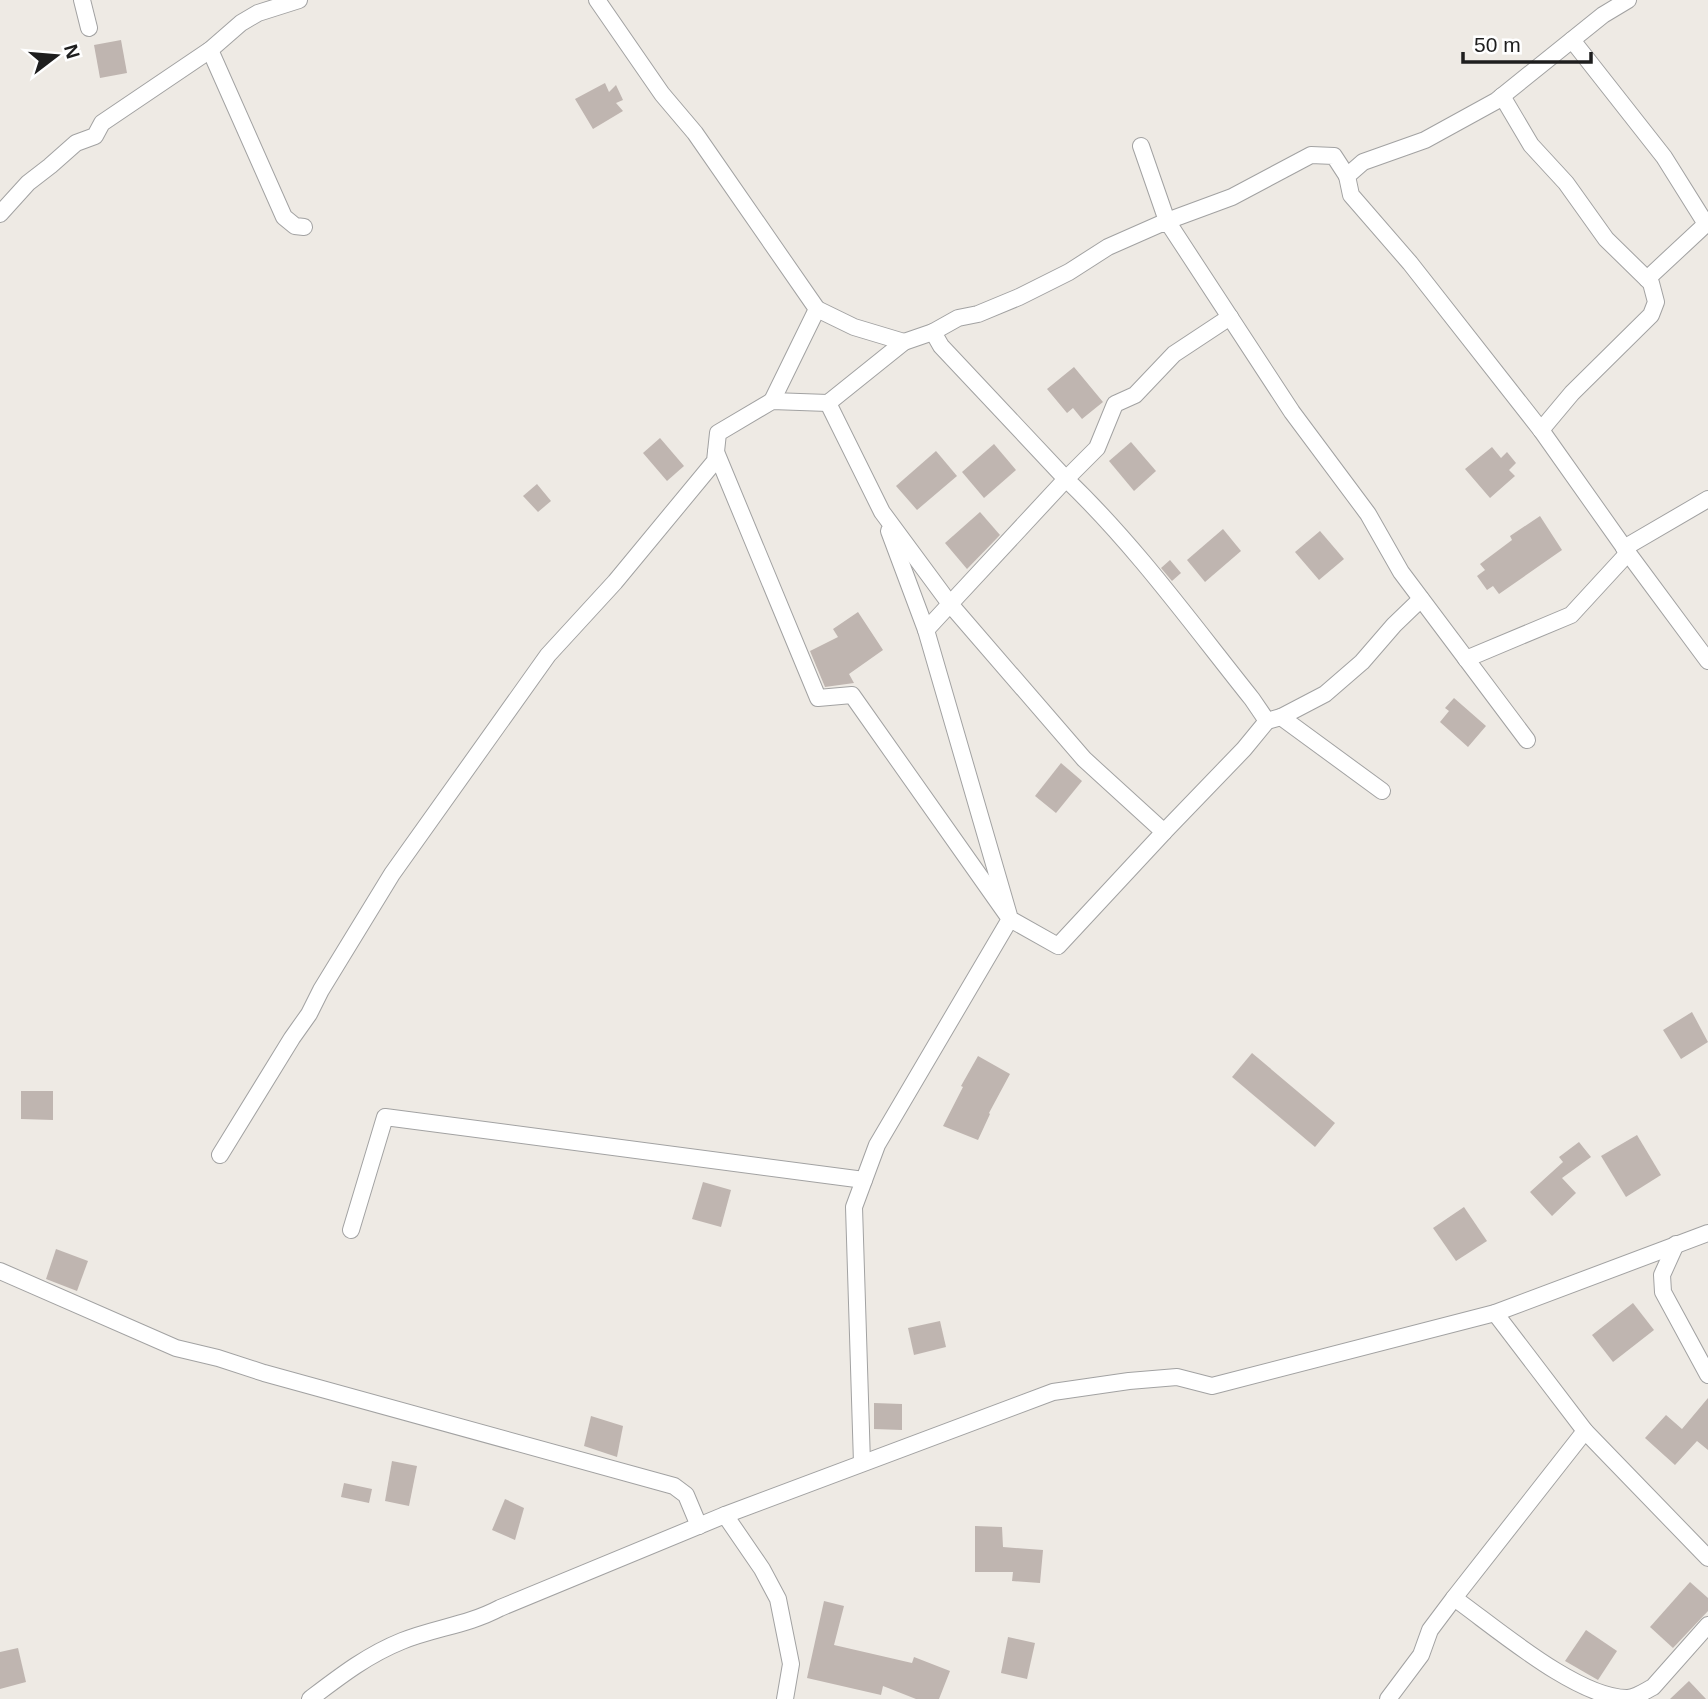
<svg xmlns="http://www.w3.org/2000/svg" width="1708" height="1699" font-family="Helvetica,sans-serif">
<style>
.building{fill:#bfb5b0}
.lines{fill:none;stroke-linecap:round;stroke-linejoin:round}
.street-casing{stroke:#a2a2a2;stroke-width:18}
.street{stroke:#fff;stroke-width:16}
</style>
<rect width="100%" height="100%" fill="#eeeae4"/>
<!-- building -->
<g class="building">
<polygon points="121,40 127,73 100,78 94,45"/>
<polygon points="605,83 609,92 616,85 623,100 616,103 623,111 593,129 575,99"/>
<polygon points="1074,367 1103,402 1082,419 1073,408 1067,413 1047,389"/>
<polygon points="660,438 684,466 667,481 643,453"/>
<polygon points="1131,442 1156,471 1134,491 1109,461"/>
<polygon points="994,444 1016,470 984,498 962,472"/>
<polygon points="1492,447 1501,458 1507,452 1516,463 1509,470 1515,476 1490,498 1465,469"/>
<polygon points="936,451 957,476 917,510 896,486"/>
<polygon points="537,484 551,501 538,512 523,496"/>
<polygon points="980,512 1000,535 967,569 945,543"/>
<polygon points="1540,516 1562,550 1499,594 1493,586 1487,590 1477,576 1485,570 1480,564 1512,540 1510,536"/>
<polygon points="1223,529 1241,551 1205,582 1187,560"/>
<polygon points="1320,531 1344,559 1319,580 1295,552"/>
<polygon points="1170,560 1181,573 1172,581 1161,568"/>
<polygon points="858,612 883,650 849,674 854,683 825,687 810,651 838,637 833,629"/>
<polygon points="1454,698 1486,726 1468,747 1440,722 1449,711 1445,708"/>
<polygon points="1061,763 1082,781 1056,813 1035,796"/>
<polygon points="1692,1012 1708,1042 1681,1059 1663,1030"/>
<polygon points="1252,1053 1335,1123 1315,1147 1232,1077"/>
<polygon points="978,1056 1010,1074 989,1113 990,1114 978,1140 943,1126 963,1087 961,1086"/>
<polygon points="21,1091 53,1091 53,1120 21,1119"/>
<polygon points="1637,1135 1661,1175 1626,1197 1601,1156"/>
<polygon points="1579,1142 1591,1157 1562,1178 1576,1193 1552,1216 1530,1192 1563,1162 1559,1157"/>
<polygon points="703,1182 731,1190 721,1227 692,1219"/>
<polygon points="1464,1207 1487,1241 1456,1261 1433,1228"/>
<polygon points="56,1249 88,1261 77,1291 46,1279"/>
<polygon points="1633,1303 1654,1330 1613,1362 1592,1335"/>
<polygon points="940,1321 946,1347 914,1355 908,1328"/>
<polygon points="1708,1398 1708,1450 1697,1441 1675,1465 1645,1438 1666,1415 1682,1429"/>
<polygon points="874,1403 902,1404 902,1430 874,1429"/>
<polygon points="591,1416 623,1426 617,1457 584,1446"/>
<polygon points="392,1461 417,1466 409,1506 385,1501"/>
<polygon points="344,1483 372,1489 369,1503 341,1497"/>
<polygon points="505,1499 524,1508 515,1540 492,1530"/>
<polygon points="975,1526 1002,1527 1003,1547 1043,1550 1040,1583 1012,1581 1013,1572 975,1572"/>
<polygon points="1690,1582 1708,1598 1708,1611 1673,1648 1650,1627"/>
<polygon points="824,1601 844,1606 834,1645 912,1663 914,1657 950,1671 939,1699 916,1699 883,1686 881,1695 807,1678"/>
<polygon points="1586,1630 1617,1651 1598,1680 1565,1661"/>
<polygon points="1008,1637 1035,1643 1027,1679 1001,1673"/>
<polygon points="18,1648 26,1682 0,1689 0,1652"/>
<polygon points="1689,1681 1706,1699 1670,1699"/>
</g>
<g class="lines">
<defs>
<g id="street">
<polyline points="82,0 89,28"/>
<polyline points="597,0 662,94 695,133 817,309 772,401"/>
<polyline points="1628,0 1603,15 1496,101 1425,140 1363,162 1347,176 1351,195 1410,263 1541,430 1628,553 1708,661"/>
<polyline points="1572,40 1664,157 1706,224 1647,279"/>
<polyline points="210,50 284,217 295,226 304,227"/>
<polyline points="1502,96 1531,145 1566,183 1606,239 1651,283 1656,302 1651,315 1572,393 1541,430"/>
<polyline points="1141,146 1167,221 1232,197 1311,155 1334,156 1347,176"/>
<polyline points="0,214 28,183 50,166 76,143 95,136 102,123 210,50 241,23 258,13 299,0"/>
<polyline points="817,309 854,327 904,342"/>
<path d="M1230,317L1174,354L1135,395L1115,404L1097,448L1066,479C1135,545 1192,624 1252,699L1267,721L1281,717"/>
<polyline points="828,403 882,512 950,604 926,630 1010,919 1058,946 1164,832"/>
<polyline points="716,452 818,698 852,695 1010,919 877,1145 854,1207 862,1463"/>
<polyline points="889,531 926,630"/>
<polyline points="1624,548 1708,499"/>
<polyline points="1466,659 1571,615 1628,553"/>
<polyline points="1267,721 1244,749 1164,832 1084,759 950,604 1066,479 941,346 933,332 958,318 978,314 1019,297 1069,272 1108,247 1167,221 1292,412 1368,514 1401,572 1527,740"/>
<polyline points="1382,791 1281,717 1325,694 1362,662 1394,625 1421,599"/>
<polyline points="220,1155 292,1038 309,1014 321,990 392,874 548,655 615,582 715,461 718,433 772,401 828,403 904,342 933,332"/>
<polyline points="351,1230 385,1117 864,1180"/>
<polyline points="1676,1244 1662,1275 1663,1292 1708,1375"/>
<polyline points="0,1271 176,1348 218,1358 264,1373 674,1486 686,1495 699,1526"/>
<polyline points="1495,1313 1585,1431 1708,1558"/>
<path d="M1585,1431L1454,1598C1495,1627 1578,1699 1628,1698C1637,1697 1645,1691 1653,1687L1708,1625"/>
<polyline points="725,1515 762,1569 778,1599 791,1664 785,1699"/>
<path d="M310,1699C339,1677 367,1655 402,1641C434,1628 468,1625 500,1608L725,1515L1053,1392L1129,1381L1177,1377L1212,1386L1495,1313L1708,1233"/>
<polyline points="1388,1699 1421,1655 1430,1630 1454,1598"/>
</g>
</defs>
<!-- street casing -->
<use href="#street" class="street-casing"/>
<!-- street -->
<use href="#street" class="street"/>
</g>
<!-- north arrow -->
<g transform="translate(56 56) rotate(74)" stroke="#ffffff" stroke-width="5" paint-order="stroke">
<path d="M0-5L12 26L0 18L-12 26Z" fill="#1e1e1e"/>
<text y="-10" font-size="19" font-weight="bold" text-anchor="middle" fill="#1e1e1e">N</text>
</g>
<!-- scale -->
<path d="M1463 52v10h128v-10" fill="none" stroke="#1e1e1e" stroke-width="3.5"/>
<text x="1474" y="52" font-size="21" fill="#1e1e1e" stroke="#ffffff" stroke-width="5" paint-order="stroke">50 m</text>
</svg>
